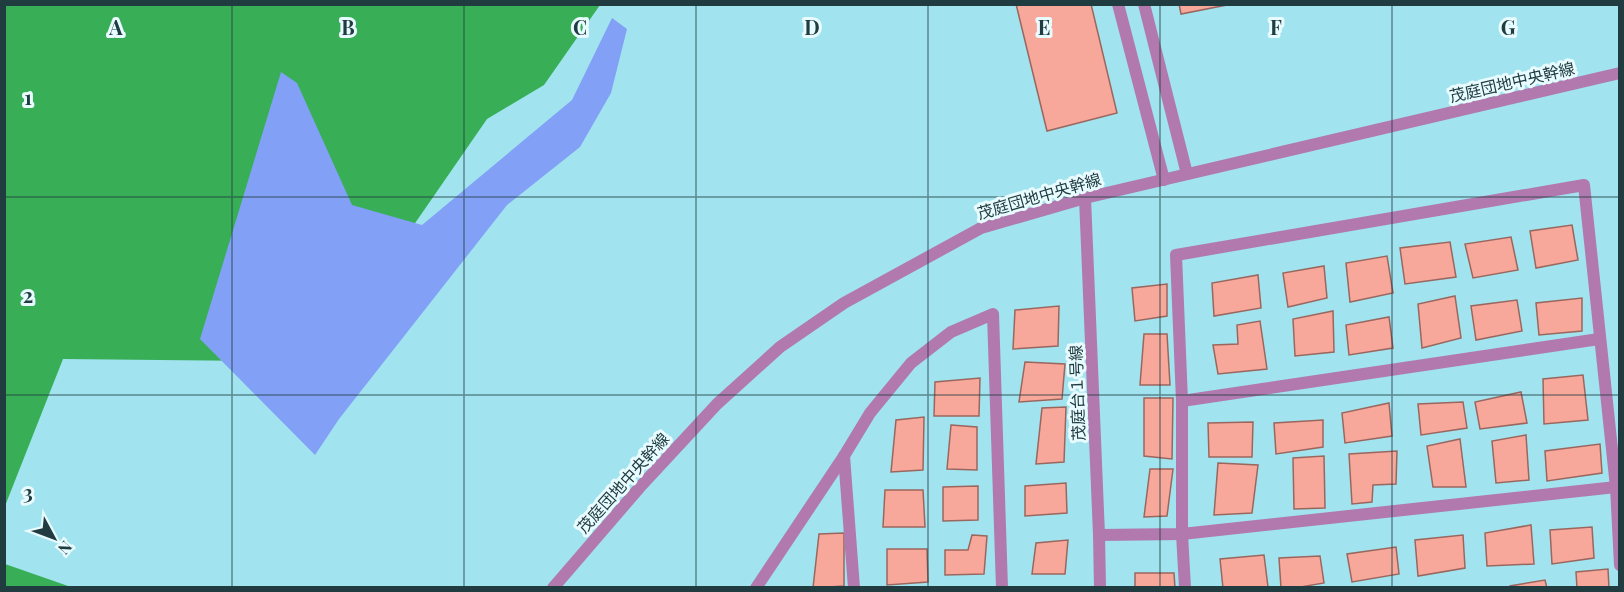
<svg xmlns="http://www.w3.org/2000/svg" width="1624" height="592" font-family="'Playfair Display','Noto Sans JP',serif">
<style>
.forest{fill:#38ae57}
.water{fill:#82a0f6}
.building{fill:#f8a79b;stroke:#9a675f;stroke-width:1.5}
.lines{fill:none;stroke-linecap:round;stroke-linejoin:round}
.service{stroke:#b179ae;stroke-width:12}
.minor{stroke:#b179ae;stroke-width:12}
.tertiary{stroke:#b179ae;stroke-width:12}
.grid{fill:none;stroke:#203c40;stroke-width:1.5;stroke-opacity:0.55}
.labels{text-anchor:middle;stroke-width:6;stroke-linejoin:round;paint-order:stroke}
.street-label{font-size:16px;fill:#203c40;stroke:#e8fbfe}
.grid-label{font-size:20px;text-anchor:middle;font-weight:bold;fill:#203c40;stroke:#e8fbfe;stroke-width:6;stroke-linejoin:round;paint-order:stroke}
</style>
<rect width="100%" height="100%" fill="#a1e3ee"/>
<!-- forest -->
<g class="forest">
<polygon points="5,5 600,5 544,85 487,119 411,229 351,362 63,359 5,506"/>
<polygon points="4,564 5,564 71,587 5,587"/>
</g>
<!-- water -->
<polygon class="water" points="612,18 627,29 611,93 580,147 507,205 339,419 315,455 200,339 281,72 297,83 352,205 422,225 572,100"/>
<!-- building -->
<g class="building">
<polygon points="1016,4 1091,4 1117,113 1047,131"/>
<polygon points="1179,4 1232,4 1181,14"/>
<polygon points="1572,225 1578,260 1536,268 1530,231"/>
<polygon points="1511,237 1518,270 1473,278 1465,244"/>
<polygon points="1450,242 1456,277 1405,284 1400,248"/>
<polygon points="1387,256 1393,293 1350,302 1346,263"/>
<polygon points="1324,266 1327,298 1288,307 1283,273"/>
<polygon points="1258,275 1261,308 1214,316 1212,283"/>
<polygon points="1167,284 1167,316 1135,321 1132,288"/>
<polygon points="1455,296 1461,338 1422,348 1418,304"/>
<polygon points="1582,298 1582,331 1539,335 1536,303"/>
<polygon points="1517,300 1522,331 1476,340 1471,306"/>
<polygon points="1059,306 1058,346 1013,349 1015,310"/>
<polygon points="1333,311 1334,352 1295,356 1293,319"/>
<polygon points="1389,317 1393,348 1349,355 1346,325"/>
<polygon points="1260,321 1267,369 1218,374 1213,345 1238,344 1237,325"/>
<polygon points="1144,334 1167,334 1170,385 1140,385"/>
<polygon points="1025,362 1065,364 1062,399 1019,402"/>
<polygon points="1583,375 1588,420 1544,424 1543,379"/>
<polygon points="980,378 979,416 934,416 935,382"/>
<polygon points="1521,392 1527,423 1480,429 1475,402"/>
<polygon points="1144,398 1173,398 1172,459 1144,456"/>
<polygon points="1463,402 1467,428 1421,435 1418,404"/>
<polygon points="1389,403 1392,436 1345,443 1342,413"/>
<polygon points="1066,407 1064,462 1036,464 1042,408"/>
<polygon points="924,417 923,470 891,472 896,420"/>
<polygon points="1323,420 1323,447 1276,454 1274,423"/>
<polygon points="1253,422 1252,457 1209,457 1208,423"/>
<polygon points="951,425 977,427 977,470 947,469"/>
<polygon points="1526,435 1529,480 1496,483 1492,441"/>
<polygon points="1460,439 1466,487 1433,487 1427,446"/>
<polygon points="1600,444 1602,473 1547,481 1545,451"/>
<polygon points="1397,451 1396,484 1373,485 1372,502 1352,504 1349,454"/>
<polygon points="1324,456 1325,508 1294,509 1293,458"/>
<polygon points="1218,463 1258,465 1252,513 1214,515"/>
<polygon points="1150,469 1173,469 1167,516 1144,517"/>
<polygon points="1066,483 1067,513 1025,516 1025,486"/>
<polygon points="978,486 978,520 943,521 943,487"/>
<polygon points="885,490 923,490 925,527 883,527"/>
<polygon points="1531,525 1534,564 1487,566 1485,533"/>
<polygon points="1592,527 1594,558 1552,564 1550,530"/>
<polygon points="844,533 844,586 813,588 819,534"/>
<polygon points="972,535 987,536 984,574 945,575 945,550 968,550"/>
<polygon points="1463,535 1465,568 1418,576 1415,540"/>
<polygon points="1068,540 1065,574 1032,574 1036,543"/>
<polygon points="1396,547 1399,574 1352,582 1347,554"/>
<polygon points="887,549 927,549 928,582 887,585"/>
<polygon points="1264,555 1268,587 1223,588 1220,559"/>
<polygon points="1320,556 1324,583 1295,588 1281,588 1279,558"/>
<polygon points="1608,569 1609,588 1577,588 1576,572"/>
<polygon points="1135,573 1174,573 1175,588 1135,588"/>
<polygon points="1545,580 1547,588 1510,588 1510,586"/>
</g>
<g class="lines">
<!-- service -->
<polyline class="service" points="1118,4 1164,180"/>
<!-- minor -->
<g class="minor">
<polyline points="1144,4 1187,174"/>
<polyline points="1182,401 1599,339"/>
<polyline points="844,456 854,588"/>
<polyline points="1099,535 1182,534 1616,487"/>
<polyline points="756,588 844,456 870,413 911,363 951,332 993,314 1002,588"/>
<polyline points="1185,588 1182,534 1182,401 1176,255 1584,185 1616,487 1620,565"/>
</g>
<!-- tertiary -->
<g class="tertiary">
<polyline points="1085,198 1099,535 1100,588"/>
<polyline points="553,588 640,487 717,404 780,347 844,303 981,228 1085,198 1620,73"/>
</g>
</g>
<!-- grid -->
<path class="grid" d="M232,4V588M464,4V588M696,4V588M928,4V588M1160,4V588M1392,4V588M4,197H1620M4,395H1620"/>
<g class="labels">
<!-- street labels -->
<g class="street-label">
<text transform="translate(1512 82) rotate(-13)" y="6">茂庭団地中央幹線</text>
<text transform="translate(1039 196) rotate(-16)" y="6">茂庭団地中央幹線</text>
<text transform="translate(1077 393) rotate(-92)" y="6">茂庭台１号線</text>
<text transform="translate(623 483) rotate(-48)" y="6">茂庭団地中央幹線</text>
</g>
</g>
<g class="grid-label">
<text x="116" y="35">A</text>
<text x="348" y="35">B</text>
<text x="580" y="35">C</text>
<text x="812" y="35">D</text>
<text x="1044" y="35">E</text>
<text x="1276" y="35">F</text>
<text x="1508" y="35">G</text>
<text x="28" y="105">1</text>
<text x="28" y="303">2</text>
<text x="28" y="500">3</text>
</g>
<!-- border -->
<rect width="1624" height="592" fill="none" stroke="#203c40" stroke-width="12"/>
<!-- north arrow -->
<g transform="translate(54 538) rotate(131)" stroke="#e8fbfe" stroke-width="4.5" paint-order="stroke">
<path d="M0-4.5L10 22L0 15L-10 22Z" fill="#203c40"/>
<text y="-9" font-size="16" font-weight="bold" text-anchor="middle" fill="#203c40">N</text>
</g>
</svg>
